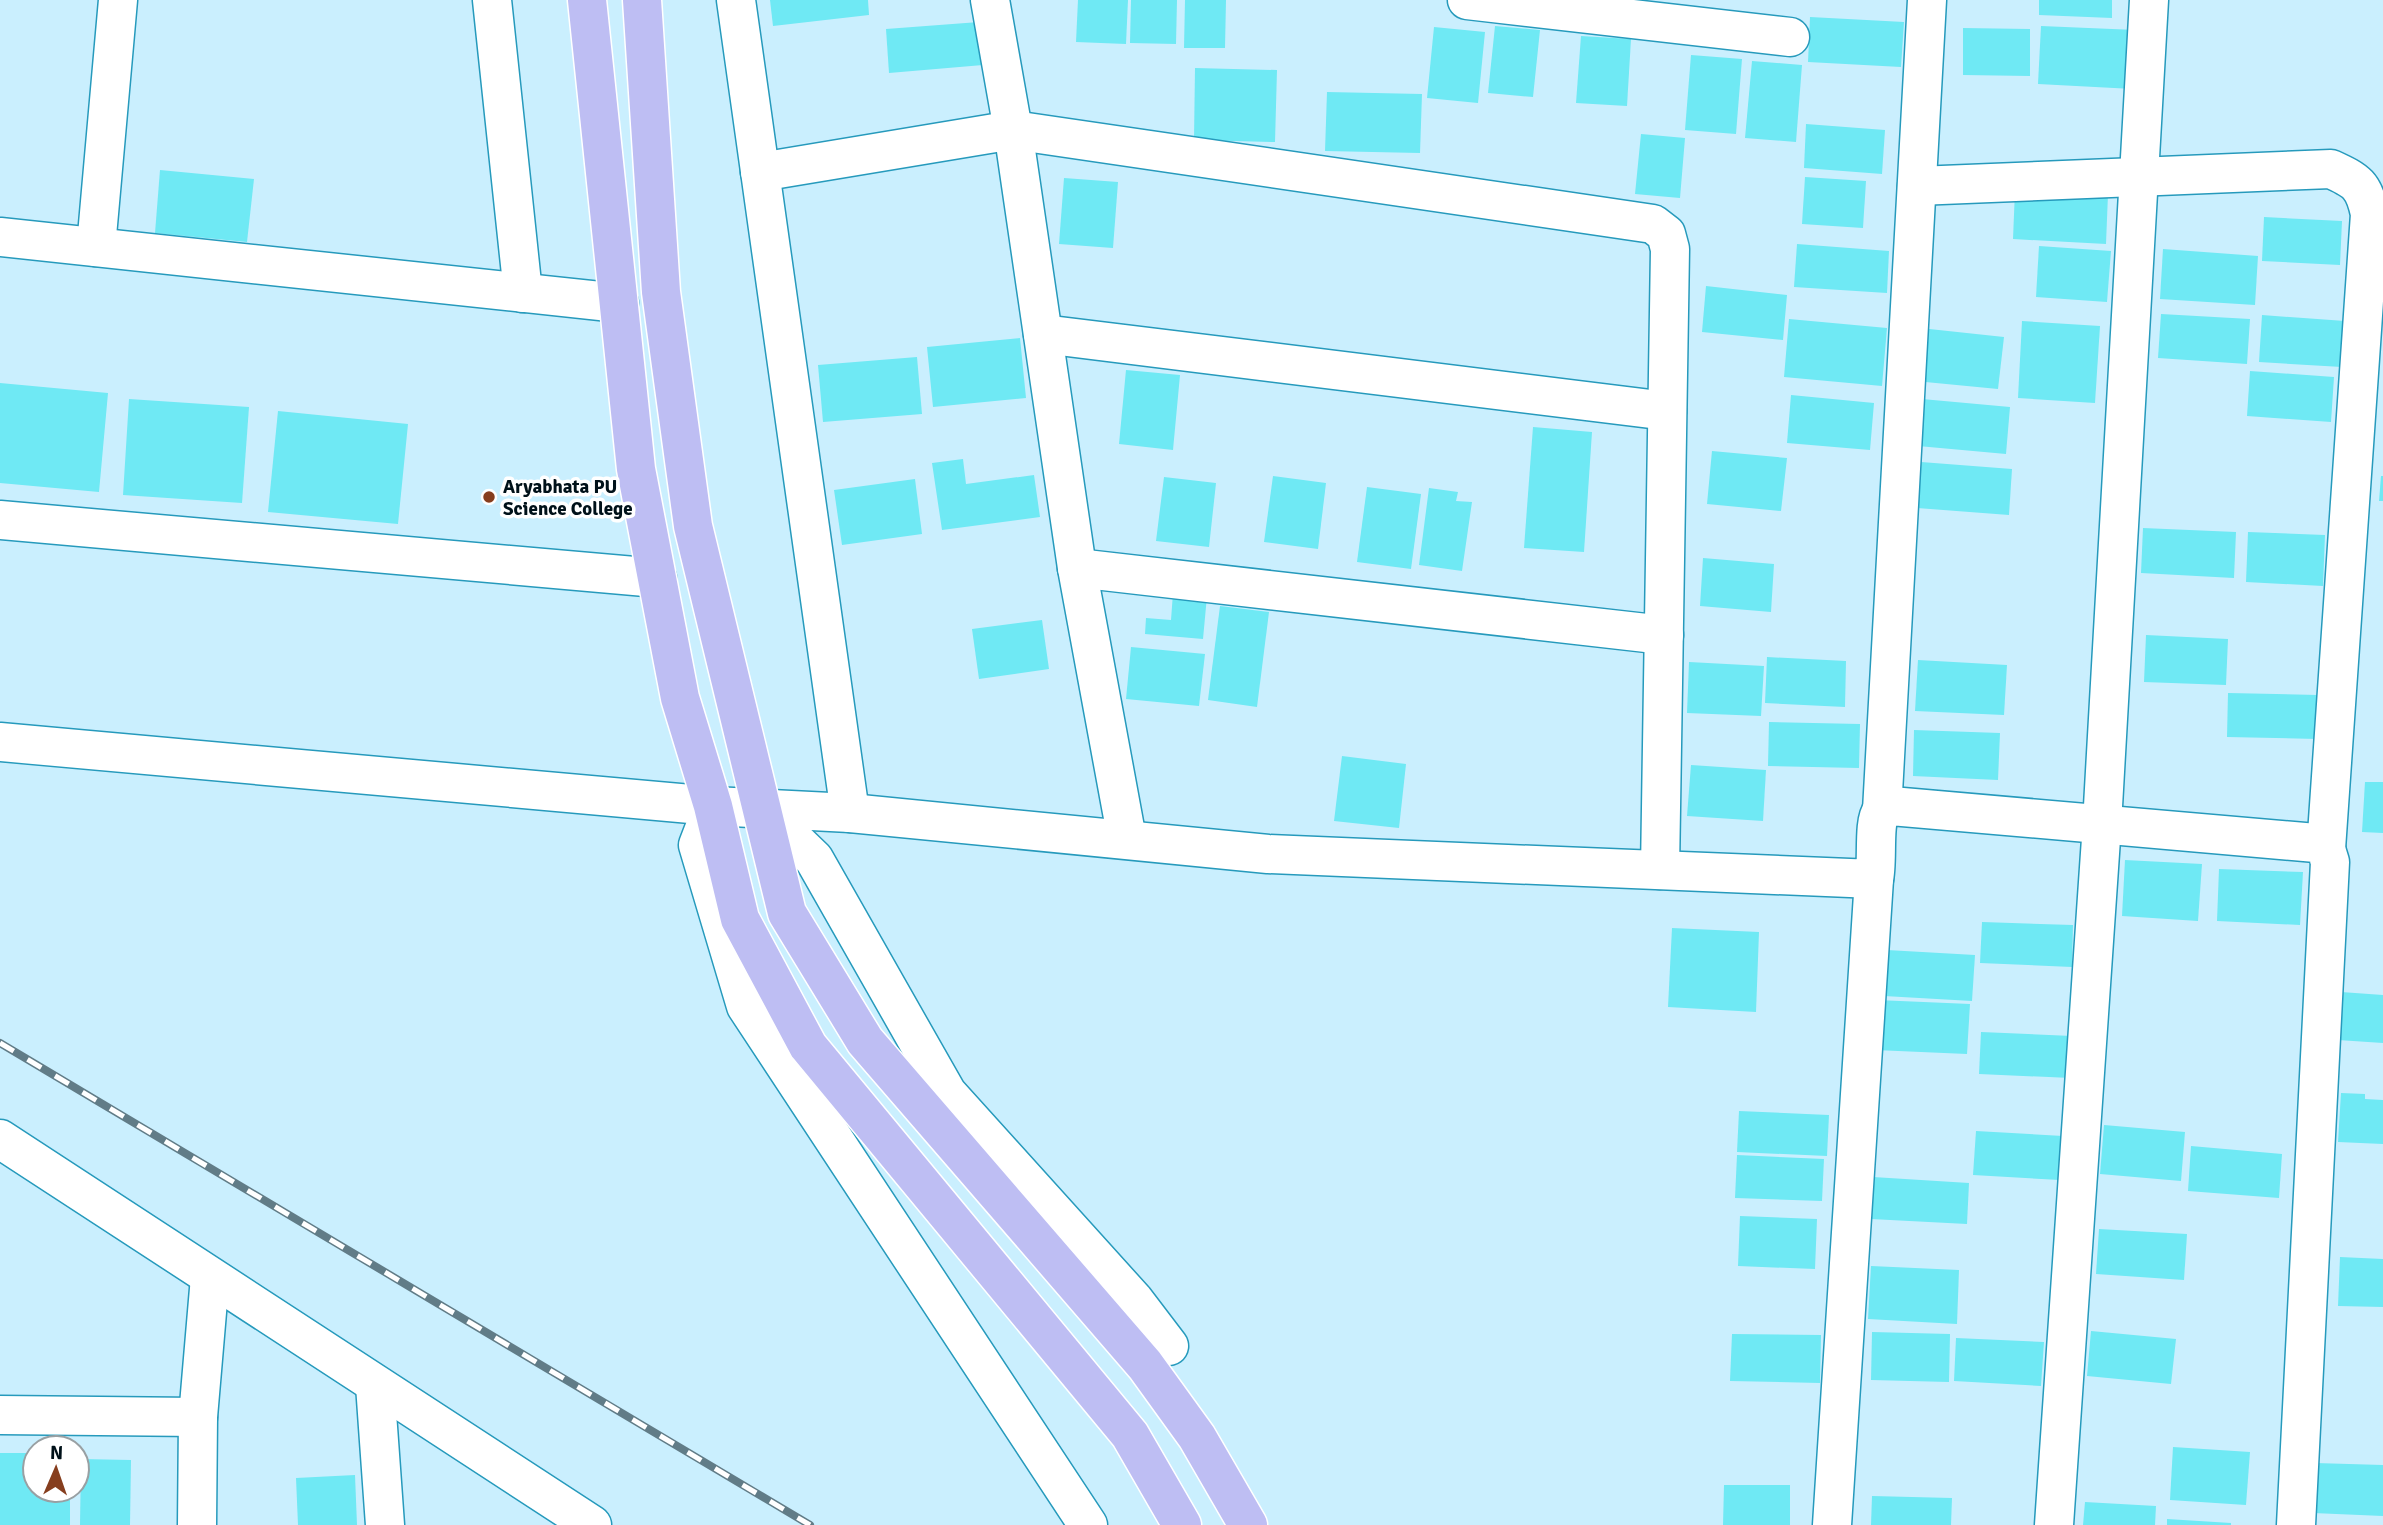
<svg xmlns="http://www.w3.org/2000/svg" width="2383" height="1525" font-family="Signika,sans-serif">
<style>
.building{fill:#6fe9f4}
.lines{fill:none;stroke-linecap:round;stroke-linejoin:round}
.minor-casing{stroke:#269abc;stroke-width:41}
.major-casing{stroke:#fff;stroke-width:41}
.minor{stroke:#fff;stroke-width:38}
.major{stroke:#bebef3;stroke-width:38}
.rail-casing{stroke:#617c87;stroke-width:8}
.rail{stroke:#fff;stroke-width:5;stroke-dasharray:16;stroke-linecap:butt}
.poi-dot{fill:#863e1e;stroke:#fff;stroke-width:2.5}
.labels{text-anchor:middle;stroke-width:7;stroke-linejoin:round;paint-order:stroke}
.poi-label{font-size:19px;font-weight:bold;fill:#001119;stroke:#fff;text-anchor:start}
</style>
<rect width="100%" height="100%" fill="#caeffe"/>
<!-- building -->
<g class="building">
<polygon points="770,0 868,0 869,15 773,26"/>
<polygon points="1078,0 1128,0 1126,44 1076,42"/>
<polygon points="1131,0 1177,0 1176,44 1130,43"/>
<polygon points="1185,0 1226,0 1225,48 1184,48"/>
<polygon points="2039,0 2112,0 2112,18 2039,15"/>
<polygon points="1810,17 1904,22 1901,67 1808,62"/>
<polygon points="979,22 983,65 889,73 886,29"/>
<polygon points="1495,26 1540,30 1533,97 1488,93"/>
<polygon points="2041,26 2136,30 2133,89 2038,84"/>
<polygon points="1434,27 1485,32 1478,103 1427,98"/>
<polygon points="1963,28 2030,29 2030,76 1963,75"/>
<polygon points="1581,36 1631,39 1627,106 1576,103"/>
<polygon points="1691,55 1742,59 1736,134 1685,130"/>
<polygon points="1752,61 1802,65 1796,142 1745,138"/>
<polygon points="1195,68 1277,70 1275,142 1194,140"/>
<polygon points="1327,92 1422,94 1420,153 1325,151"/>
<polygon points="1806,124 1885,130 1882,174 1804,168"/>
<polygon points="1641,134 1685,138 1680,198 1635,194"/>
<polygon points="160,170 254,179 247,242 155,233"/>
<polygon points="1805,177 1866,181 1863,228 1802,224"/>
<polygon points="1064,178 1118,182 1113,248 1059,244"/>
<polygon points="2015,190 2108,194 2106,244 2013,239"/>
<polygon points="2264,217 2342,221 2340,265 2262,261"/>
<polygon points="1797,244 1889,251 1887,293 1794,287"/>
<polygon points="2039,246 2111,251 2107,302 2036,297"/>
<polygon points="2163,249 2258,256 2255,305 2160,299"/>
<polygon points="1706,286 1787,295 1783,340 1702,332"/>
<polygon points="2161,314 2250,319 2247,364 2158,358"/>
<polygon points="2262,315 2345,321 2342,367 2259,362"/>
<polygon points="1789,319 1887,328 1882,386 1784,377"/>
<polygon points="2022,321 2100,326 2095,403 2018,398"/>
<polygon points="1920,328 2004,337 1998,389 1915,381"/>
<polygon points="1020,338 1026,398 933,407 927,347"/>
<polygon points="917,357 922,414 823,422 818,365"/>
<polygon points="1126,370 1180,375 1173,450 1119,444"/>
<polygon points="2250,371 2334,377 2331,422 2247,416"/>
<polygon points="0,383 108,393 99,492 0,483"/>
<polygon points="1791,395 1874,403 1870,450 1787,443"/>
<polygon points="129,399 249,407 242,503 123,495"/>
<polygon points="1922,399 2010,407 2006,454 1918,446"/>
<polygon points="278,411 408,424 398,524 268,512"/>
<polygon points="1533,427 1592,432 1584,552 1524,548"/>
<polygon points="1712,451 1787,458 1781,511 1707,504"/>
<polygon points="963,459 966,484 1034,475 1040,517 942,530 932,463"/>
<polygon points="1921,462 2012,469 2009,515 1917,508"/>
<polygon points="1273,476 1326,483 1318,549 1264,542"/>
<polygon points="2381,476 2383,476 2383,501 2379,501"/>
<polygon points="1164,477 1216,483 1209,547 1156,541"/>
<polygon points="915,479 922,534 842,545 834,490"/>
<polygon points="1367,487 1421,494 1411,569 1357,562"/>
<polygon points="1429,488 1458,492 1456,501 1472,502 1462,571 1419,565"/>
<polygon points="2143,528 2236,532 2234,578 2141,573"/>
<polygon points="2248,532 2325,535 2323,586 2246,582"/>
<polygon points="1703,558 1774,564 1771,612 1700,606"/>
<polygon points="1173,593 1207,596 1203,639 1145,634 1146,618 1171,620"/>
<polygon points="1220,606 1269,612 1257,707 1208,700"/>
<polygon points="1042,620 1049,669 979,679 972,629"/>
<polygon points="2146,635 2228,639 2226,685 2144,682"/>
<polygon points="1131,647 1205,654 1199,706 1126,699"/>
<polygon points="1767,657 1846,661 1845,707 1765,703"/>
<polygon points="1918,660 2007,665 2004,715 1915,711"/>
<polygon points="1689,662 1764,666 1761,716 1687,713"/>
<polygon points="2228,693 2318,695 2317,739 2227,737"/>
<polygon points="1769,722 1860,724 1859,768 1768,766"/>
<polygon points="1914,730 2000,733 1998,780 1913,776"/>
<polygon points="1342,756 1406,764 1399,828 1334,821"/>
<polygon points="1691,765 1766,770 1763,821 1687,816"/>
<polygon points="2365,782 2383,782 2383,833 2362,832"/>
<polygon points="2125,860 2202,864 2198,921 2122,916"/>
<polygon points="2219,869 2303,872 2300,925 2217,921"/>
<polygon points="1982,922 2073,925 2072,967 1980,963"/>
<polygon points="1672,928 1759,932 1756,1012 1668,1007"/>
<polygon points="1887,950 1975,955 1972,1001 1884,996"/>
<polygon points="2341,992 2383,995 2383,1043 2338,1040"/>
<polygon points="1877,1000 1970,1004 1967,1054 1875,1050"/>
<polygon points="1981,1032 2072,1036 2071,1078 1979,1074"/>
<polygon points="2341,1093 2365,1094 2365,1099 2383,1100 2383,1144 2338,1142"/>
<polygon points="1739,1111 1829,1115 1827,1156 1737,1152"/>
<polygon points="2104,1125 2185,1132 2181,1181 2100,1174"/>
<polygon points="1976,1131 2063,1136 2060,1180 1973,1175"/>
<polygon points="2191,1146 2282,1154 2279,1198 2188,1191"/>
<polygon points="1737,1155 1824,1159 1822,1201 1735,1198"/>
<polygon points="1873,1177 1969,1183 1967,1224 1871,1219"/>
<polygon points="1740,1216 1817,1219 1815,1269 1738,1266"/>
<polygon points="2099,1229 2187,1234 2184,1280 2096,1274"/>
<polygon points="2340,1257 2383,1259 2383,1307 2338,1306"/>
<polygon points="1871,1266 1959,1270 1957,1324 1868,1319"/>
<polygon points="2091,1331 2176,1339 2171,1384 2087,1376"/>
<polygon points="1872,1332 1950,1334 1949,1382 1871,1380"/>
<polygon points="1732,1334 1821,1335 1820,1383 1730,1381"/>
<polygon points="1956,1338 2044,1342 2041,1386 1954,1381"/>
<polygon points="2173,1447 2250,1452 2246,1505 2170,1500"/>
<polygon points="0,1453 35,1453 35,1490 70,1490 70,1525 0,1525"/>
<polygon points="81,1459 131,1460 130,1525 80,1525"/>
<polygon points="2315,1463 2383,1465 2383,1516 2313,1513"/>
<polygon points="355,1475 357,1525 298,1525 296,1478"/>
<polygon points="1724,1485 1790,1485 1790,1525 1723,1525"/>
<polygon points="1872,1496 1952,1498 1951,1525 1871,1525"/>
<polygon points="2085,1502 2156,1506 2155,1525 2083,1525"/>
<polygon points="2167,1519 2231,1523 2231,1525 2167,1525"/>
</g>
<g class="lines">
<defs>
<g id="minor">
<polyline points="492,0 523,293"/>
<polyline points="736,0 850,813"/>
<polyline points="990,0 1013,130 1077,568 1127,839"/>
<polyline points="1467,0 1790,37"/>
<polyline points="760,172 1013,130 1653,224 1666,234 1670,249 1660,870"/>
<path d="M1917,186L2331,169C2357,181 2364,185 2370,214L2326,849"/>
<polyline points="0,237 619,303"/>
<polyline points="96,247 118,0"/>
<polyline points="1043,334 1667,411"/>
<polyline points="0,520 657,578"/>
<polyline points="1077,568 1664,635"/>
<path d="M0,742L713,806L850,813L1268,854L1874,879C1878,863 1873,822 1881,812C1882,811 1890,807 1891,806L2316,843L2326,849L2330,862L2296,1525"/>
<polyline points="713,806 698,845 746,1006 1088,1525"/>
<polyline points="760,807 814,859 947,1093 1134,1300 1169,1346"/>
<polyline points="1882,811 1927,0"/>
<polyline points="0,1139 592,1525"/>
<polyline points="375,1385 385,1525"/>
<polyline points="0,1415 198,1417"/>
<polyline points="197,1525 198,1417 210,1277"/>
<polyline points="1832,1525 1874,879"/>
<polyline points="2054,1525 2102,824 2149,0"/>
</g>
<g id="major">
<polyline points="587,0 636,469 680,698 713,806 740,919 808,1046 1130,1435 1182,1525"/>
<polyline points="642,0 661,292 693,526 787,913 865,1041 1145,1365 1197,1437 1248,1525"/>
</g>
</defs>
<!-- minor casing -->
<use href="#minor" class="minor-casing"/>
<!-- major casing -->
<use href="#major" class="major-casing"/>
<!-- minor -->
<use href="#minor" class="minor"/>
<!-- major -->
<use href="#major" class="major"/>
<defs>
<polyline id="rail" points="0,1043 810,1525"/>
</defs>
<!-- rail casing -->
<use href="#rail" class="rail-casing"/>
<!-- rail -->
<use href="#rail" class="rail"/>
</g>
<!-- markers -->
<circle class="poi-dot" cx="489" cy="497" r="7"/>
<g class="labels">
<!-- poi labels -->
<g class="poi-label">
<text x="503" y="493">Aryabhata PU<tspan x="503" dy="22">Science College</tspan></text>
</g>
</g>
<!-- north arrow -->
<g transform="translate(56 1469) rotate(2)"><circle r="33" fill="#ffffff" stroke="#99a0a3" stroke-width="2"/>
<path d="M0-5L12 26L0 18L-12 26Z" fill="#863e1e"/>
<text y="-10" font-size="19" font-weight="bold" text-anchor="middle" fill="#001119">N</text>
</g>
</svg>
